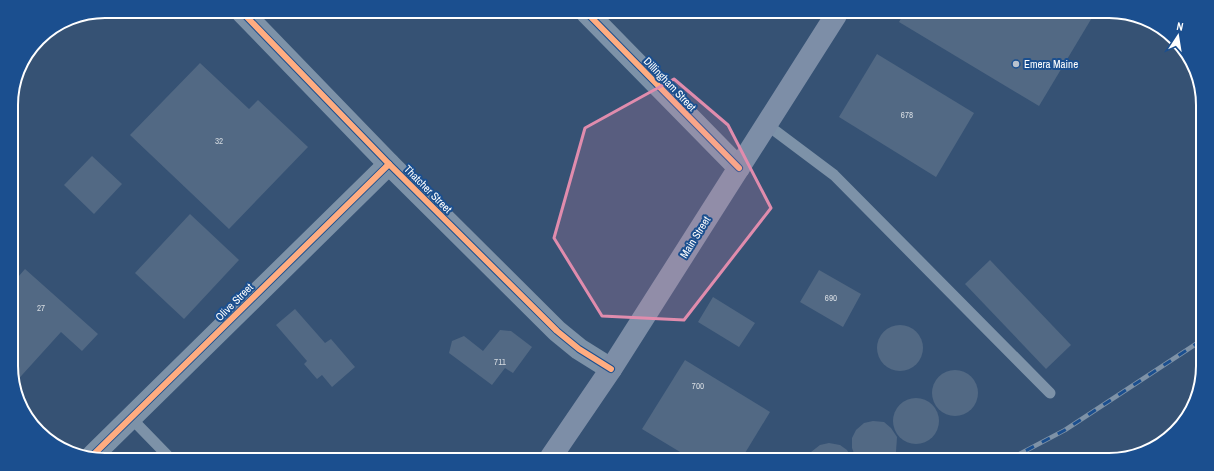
<svg xmlns="http://www.w3.org/2000/svg" width="1214" height="471" font-family="'Archivo Narrow',sans-serif">
<style>
.building{fill:#526984}
.lines{fill:none;stroke-linecap:round;stroke-linejoin:round}
.lane{stroke:#7d92a8;stroke-width:11}
.street{stroke:#7d92a8;stroke-width:22}
.primary{stroke:#7d8ea7;stroke-width:22}
.rail-casing{stroke:#7e92a7;stroke-width:4.5}
.rail{stroke:#1b4f8f;stroke-width:3;stroke-dasharray:9;stroke-linecap:butt}
.cycleway-casing{stroke:#1b4f8f;stroke-width:8}
.cycleway{stroke:#ffac80;stroke-width:6}
.marked{fill:#e08cad;fill-opacity:0.2;stroke:#e08cad;stroke-width:3;stroke-linejoin:round}
.poi-dot{fill:#b9c2ce;stroke:#1b4f8f;stroke-width:1.5}
.labels{text-anchor:middle;stroke-width:4;stroke-linejoin:round;paint-order:stroke}
.number-label{font-size:9px;fill:#d4dae0}
.poi-label{font-size:11px;fill:#fff;stroke:#1b4f8f;text-anchor:start}
.street-label{font-size:11px;fill:#fff;stroke:#1b4f8f}
.rim{fill:none;stroke:#fff;stroke-width:2}
</style>
<rect width="100%" height="100%" fill="#365274"/>
<!-- building -->
<g class="building">
<polygon points="903,15 1093,16 1039,106 899,22"/>
<polygon points="877,54 974,113 936,177 839,117"/>
<polygon points="200,63 249,109 258,100 308,147 229,229 130,135"/>
<polygon points="92,156 122,184 94,214 64,185"/>
<polygon points="190,214 239,260 184,319 135,273"/>
<polygon points="990,260 1071,345 1046,369 965,284"/>
<polygon points="25,269 98,334 82,351 61,332 13,385 12,284"/>
<polygon points="819,270 861,294 843,327 800,302"/>
<polygon points="713,297 755,323 739,347 698,322"/>
<polygon points="295,309 325,343 331,339 355,367 332,387 322,375 317,379 304,364 307,361 276,325"/>
<circle cx="900" cy="348" r="23"/>
<polygon points="500,330 511,331 532,347 513,373 505,368 492,385 449,353 452,341 464,336 483,351"/>
<polygon points="685,360 770,412 742,458 690,458 642,429"/>
<circle cx="955" cy="393" r="23"/>
<circle cx="916" cy="421" r="23"/>
<polygon points="873,421 884,422 891,428 897,437 896,452 891,459 858,459 855,456 852,448 852,438 856,430 864,423"/>
<polygon points="829,443 840,445 847,450 852,459 808,458 811,452 820,445"/>
</g>
<g class="lines">
<!-- lane -->
<g class="lane">
<polyline points="766,124 834,175 1050,393"/>
<polyline points="131,418 167,455"/>
</g>
<!-- street -->
<g class="street">
<polyline points="242,12 389,164 557,331 579,349 611,369"/>
<polyline points="587,13 739,168"/>
<polyline points="93,455 389,164"/>
</g>
<!-- primary -->
<polyline class="primary" points="551,457 611,369 836,15"/>
<defs>
<polyline id="rail" points="1010,459 1065,430 1199,342"/>
</defs>
<!-- rail casing -->
<use href="#rail" class="rail-casing"/>
<!-- rail -->
<use href="#rail" class="rail"/>
<defs>
<g id="cycleway">
<polyline points="242,12 389,164 557,331 579,349 611,369"/>
<polyline points="587,13 739,168"/>
<polyline points="93,455 389,164"/>
</g>
</defs>
<!-- cycleway casing -->
<use href="#cycleway" class="cycleway-casing"/>
<!-- cycleway -->
<use href="#cycleway" class="cycleway"/>
</g>
<!-- marked area -->
<path class="marked" d="M674,79L728,125L771,208L684,320L602,316L554,238L585,128Z"/>
<!-- markers -->
<circle class="poi-dot" cx="1016" cy="64" r="4"/>
<g class="labels">
<!-- number labels -->
<g class="number-label">
<text x="907" y="118">678</text>
<text x="219" y="144">32</text>
<text x="831" y="301">690</text>
<text x="41" y="311">27</text>
<text x="500" y="365">711</text>
<text x="698" y="389">700</text>
</g>
<!-- poi labels -->
<g class="poi-label">
<text x="1024" y="68">Emera Maine</text>
</g>
<!-- street labels -->
<g class="street-label">
<text transform="translate(670 84) rotate(46)" y="4">Dillingham Street</text>
<text transform="translate(428 189) rotate(45)" y="4">Thatcher Street</text>
<text transform="translate(695 237) rotate(-58)" y="4">Main Street</text>
<text transform="translate(234 302) rotate(-45)" y="4">Olive Street</text>
</g>
</g>
<!-- crop -->
<path d="M0 0H1214V471H0ZM105 18H1109A87 87 0 0 1 1196 105V366A87 87 0 0 1 1109 453H105A87 87 0 0 1 18 366V105A87 87 0 0 1 105 18Z" fill="#1b4f8f" fill-rule="evenodd"/>
<path class="rim" d="M105 18H1109A87 87 0 0 1 1196 105V366A87 87 0 0 1 1109 453H105A87 87 0 0 1 18 366V105A87 87 0 0 1 105 18Z"/>
<!-- north arrow -->
<g transform="translate(1178 36) rotate(12)" stroke="#1b4f8f" stroke-width="3" paint-order="stroke">
<path d="M0-3L7 15L0 10L-7 15Z" fill="#ffffff"/>
<text y="-6" font-size="11" font-weight="bold" text-anchor="middle" fill="#ffffff">N</text>
</g>
</svg>
